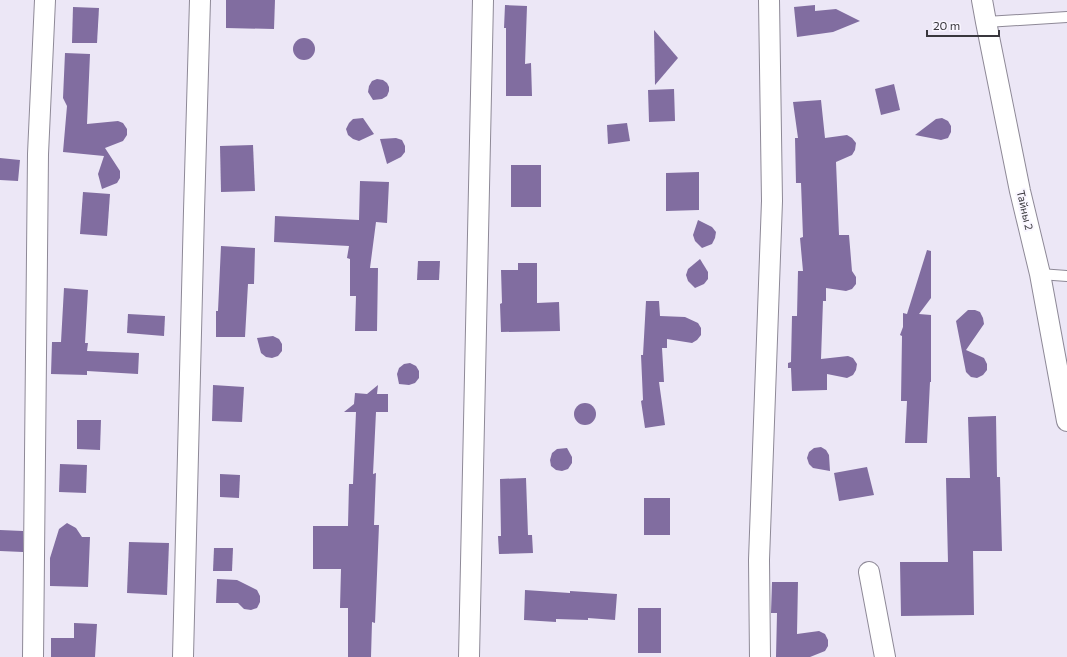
<svg xmlns="http://www.w3.org/2000/svg" width="1067" height="657" font-family="Commissioner,sans-serif">
<style>
.building{fill:#816da0}
.lines{fill:none;stroke-linecap:round;stroke-linejoin:round}
.lane-casing{stroke:#8e8997;stroke-width:12}
.street-casing{stroke:#8e8997;stroke-width:22}
.lane{stroke:#fff;stroke-width:10}
.street{stroke:#fff;stroke-width:20}
.labels{text-anchor:middle;stroke-width:4;stroke-linejoin:round;paint-order:stroke}
.street-label{font-size:11px;fill:#39373d;stroke:#f9f6ff}
</style>
<rect width="100%" height="100%" fill="#ece7f6"/>
<!-- building -->
<g class="building">
<polygon points="226,0 275,0 274,29 226,28"/>
<polygon points="505,5 527,6 525,64 531,63 532,96 506,96 506,28 504,28"/>
<polygon points="815,5 815,11 836,9 860,21 833,32 797,37 794,7"/>
<polygon points="73,7 99,8 97,43 72,43"/>
<polygon points="654,30 678,58 655,85"/>
<circle cx="304" cy="49" r="11"/>
<polygon points="65,53 90,54 87,124 118,121 123,123 127,129 127,135 123,141 105,148 120,171 120,178 117,183 102,189 98,174 104,156 63,152 67,106 63,98"/>
<polygon points="377,79 383,80 387,83 389,87 389,91 387,96 382,99 373,100 368,92 369,86 372,81"/>
<polygon points="894,84 900,110 881,115 875,89"/>
<polygon points="674,89 675,121 649,122 648,90"/>
<polygon points="821,100 825,138 847,135 852,138 856,143 855,150 852,155 836,162 839,235 849,235 852,271 856,277 856,284 852,289 846,291 826,288 826,301 823,301 821,359 848,356 853,358 857,364 856,370 853,375 847,378 827,374 827,390 792,391 791,368 788,368 788,363 791,362 792,316 797,316 798,271 803,271 800,238 803,237 801,183 796,183 795,138 798,138 793,102"/>
<polygon points="363,118 374,134 359,141 353,139 348,135 346,129 349,123 353,119"/>
<polygon points="942,118 948,121 951,126 951,132 948,138 941,140 915,135 936,119"/>
<polygon points="627,123 630,141 608,144 607,125"/>
<polygon points="396,138 402,140 405,146 405,152 401,157 387,164 380,139"/>
<polygon points="253,145 255,191 221,192 220,146"/>
<polygon points="0,158 20,160 18,181 0,180"/>
<rect x="511" y="165" width="30" height="42"/>
<polygon points="699,172 699,210 666,211 666,173"/>
<polygon points="360,181 389,182 387,223 376,222 370,268 378,268 377,331 355,331 356,296 350,296 350,259 347,258 349,246 274,242 275,216 359,220"/>
<polygon points="83,192 110,194 107,236 80,234"/>
<polygon points="698,220 712,227 716,232 715,238 712,244 702,248 695,241 693,235"/>
<polygon points="221,246 255,248 254,284 248,284 245,337 216,337 216,311 218,311"/>
<polygon points="927,250 931,251 931,298 919,314 931,315 931,382 930,382 927,443 905,443 907,401 901,401 902,336 900,335 903,327 903,313 907,314"/>
<polygon points="700,259 708,272 708,279 704,284 695,288 688,281 686,275 688,269"/>
<polygon points="418,261 440,261 439,280 417,280"/>
<polygon points="518,263 537,263 537,303 559,302 560,331 501,332 500,304 502,303 501,270 518,270"/>
<polygon points="64,288 88,290 85,343 88,343 87,351 139,353 138,374 87,371 87,375 51,374 52,342 61,342"/>
<polygon points="646,301 659,301 660,316 685,317 698,323 701,328 701,335 697,340 692,343 667,339 667,348 662,348 664,382 659,382 665,425 645,428 641,401 643,400 641,355 643,355"/>
<polygon points="968,310 975,310 980,312 983,318 984,324 966,350 984,358 987,364 987,370 983,375 977,378 971,377 966,372 956,321"/>
<polygon points="128,314 165,316 164,336 127,333"/>
<polygon points="273,336 279,339 282,344 282,351 278,356 272,358 266,357 261,353 257,338"/>
<polygon points="410,363 416,366 419,371 419,378 415,383 409,385 399,384 397,374 399,368 404,364"/>
<polygon points="213,385 244,387 242,422 212,421"/>
<polygon points="378,385 377,394 388,394 388,412 376,412 373,474 376,473 374,525 379,525 375,623 372,622 371,657 348,657 348,608 340,608 341,569 313,569 313,526 348,526 349,484 353,484 356,412 344,412 354,404 355,393 367,394"/>
<circle cx="585" cy="414" r="11"/>
<polygon points="996,416 997,477 1000,477 1002,551 973,551 974,615 901,616 900,562 948,562 946,478 970,478 968,417"/>
<polygon points="77,420 101,420 100,450 77,449"/>
<polygon points="821,447 826,450 829,455 830,471 813,468 809,464 807,458 809,452 814,448"/>
<polygon points="567,448 572,457 572,463 568,469 562,471 556,470 551,466 550,460 552,453 557,449"/>
<polygon points="60,464 87,465 86,493 59,492"/>
<polygon points="867,467 874,495 839,501 834,473"/>
<polygon points="220,474 240,475 239,498 220,497"/>
<polygon points="526,478 528,535 532,535 533,553 499,554 498,536 501,536 500,479"/>
<rect x="644" y="498" width="26" height="37"/>
<polygon points="67,523 76,528 82,537 90,537 88,587 50,586 50,558 59,529"/>
<polygon points="0,530 23,531 23,552 0,551"/>
<polygon points="129,542 169,543 167,595 127,593"/>
<polygon points="214,548 233,548 232,571 213,571"/>
<polygon points="217,579 237,580 257,590 260,596 260,602 257,608 251,610 244,609 238,603 216,603"/>
<polygon points="772,582 798,582 797,634 819,631 825,634 828,640 828,646 825,651 810,657 776,657 777,613 771,613"/>
<polygon points="525,590 570,593 570,591 617,594 615,620 588,618 588,620 556,619 556,622 524,620"/>
<rect x="638" y="608" width="23" height="45"/>
<polygon points="74,623 97,624 95,657 51,657 51,638 74,638"/>
</g>
<g class="lines">
<defs>
<g id="lane">
<polyline points="986,22 1067,17"/>
<polyline points="1040,274 1067,276"/>
</g>
<g id="street">
<polyline points="982,0 986,22 1020,191 1040,274 1067,421"/>
<polyline points="869,572 885,657"/>
<polyline points="33,657 38,154 45,0"/>
<polyline points="183,657 194,211 200,0"/>
<polyline points="469,657 483,0"/>
<polyline points="760,657 759,560 772,201 769,0"/>
</g>
</defs>
<!-- lane casing -->
<use href="#lane" class="lane-casing"/>
<!-- street casing -->
<use href="#street" class="street-casing"/>
<!-- lane -->
<use href="#lane" class="lane"/>
<!-- street -->
<use href="#street" class="street"/>
</g>
<g class="labels">
<!-- street labels -->
<g class="street-label">
<text transform="translate(1025 210) rotate(77)" y="4">Тайны 2</text>
</g>
</g>
<!-- scale -->
<path d="M927 30v6h72v-6" fill="none" stroke="#39373d" stroke-width="2"/>
<text x="933" y="30" font-size="12" fill="#39373d" stroke="#f9f6ff" stroke-width="3" paint-order="stroke">20 m</text>
</svg>
